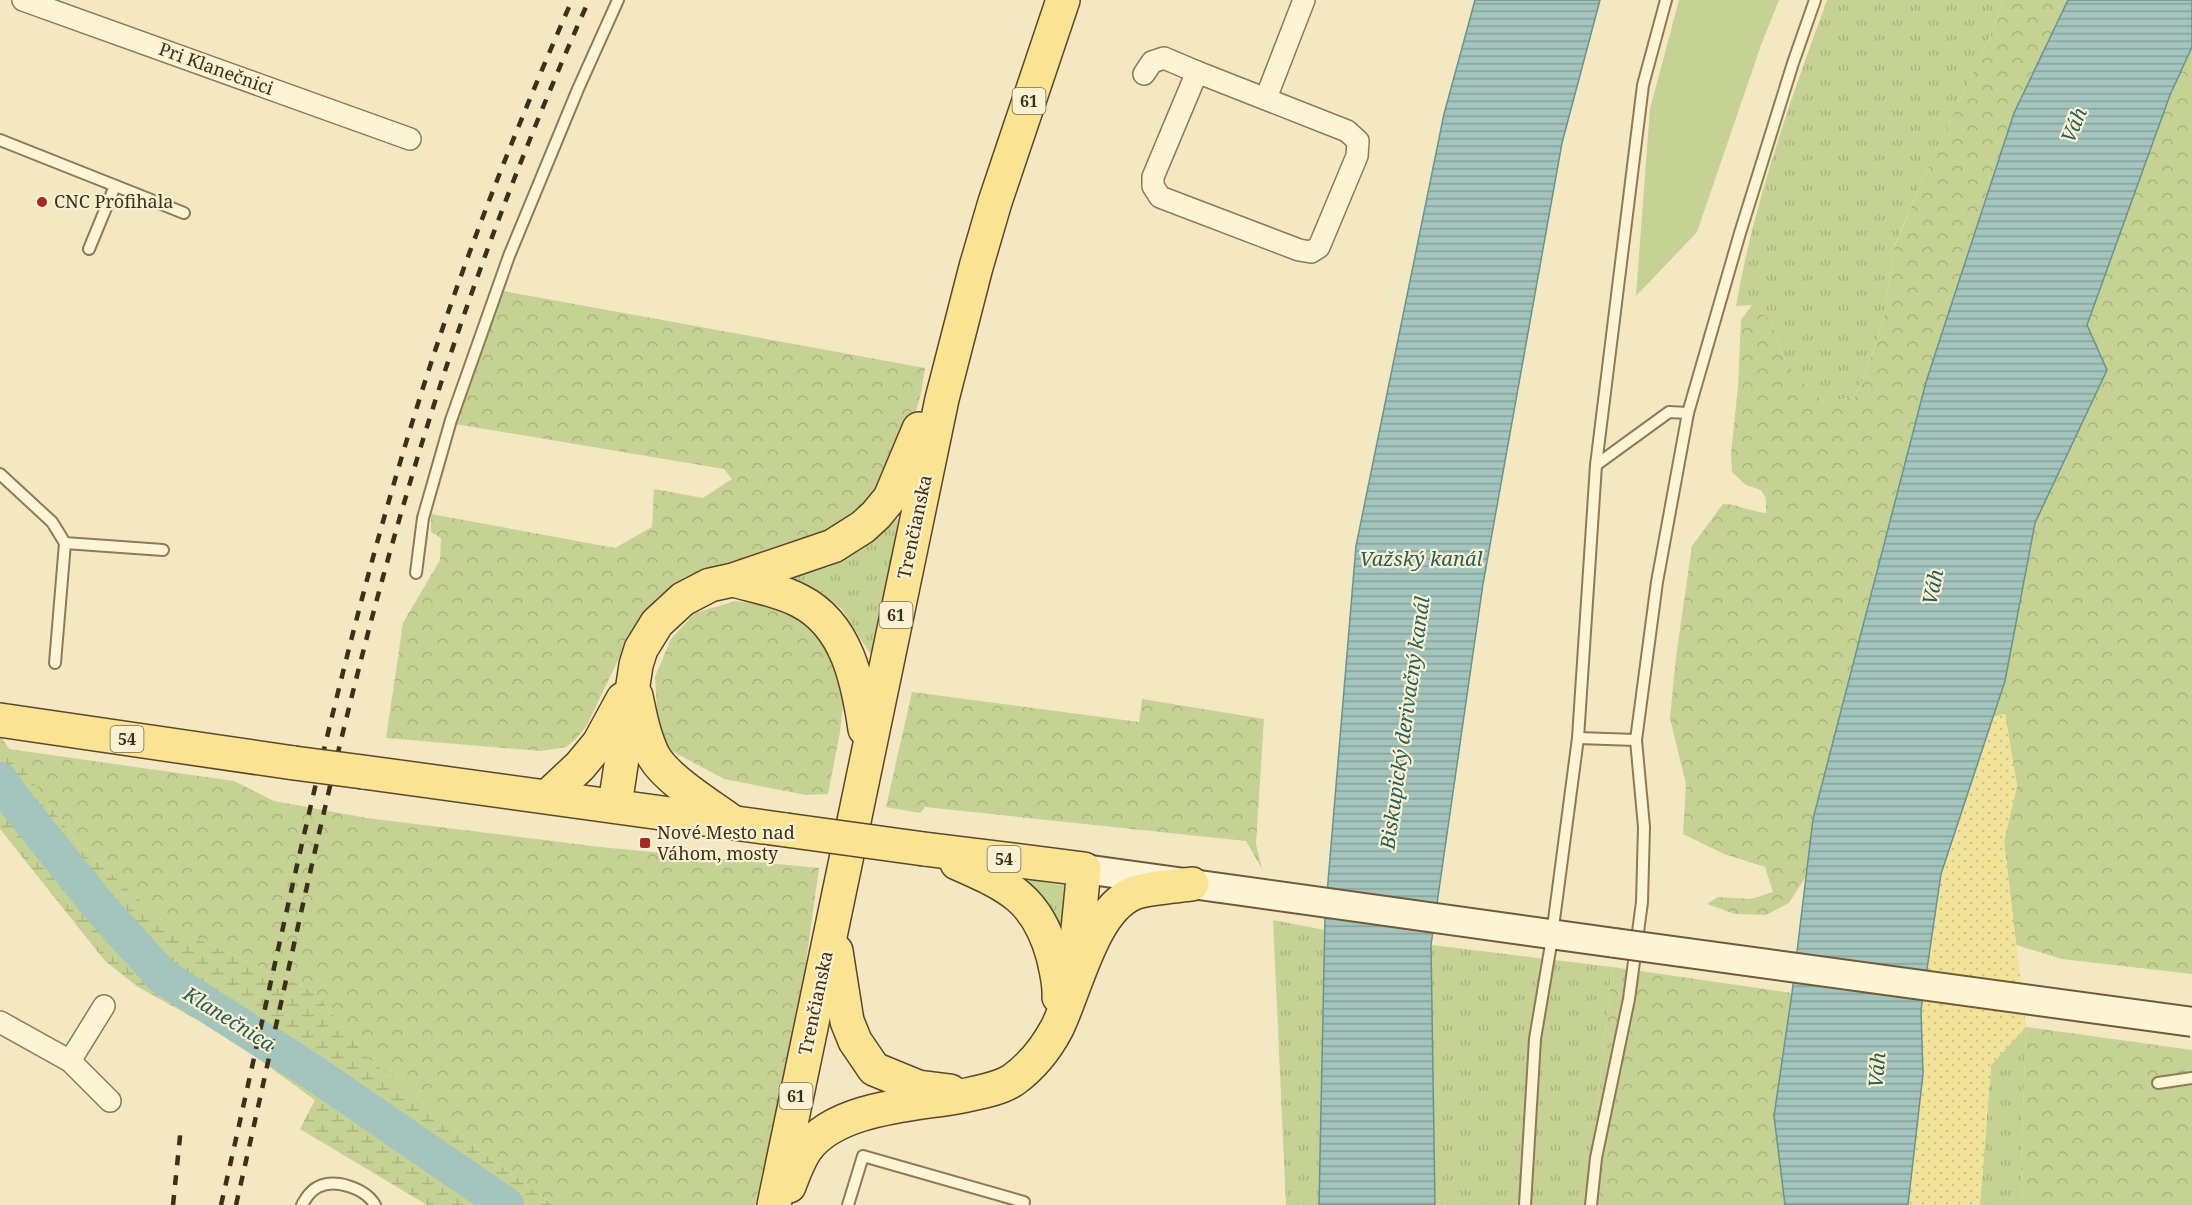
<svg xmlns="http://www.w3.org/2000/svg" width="2192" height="1205" font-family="'Noto Serif',serif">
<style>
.grass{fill:url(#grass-tufts)}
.forest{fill:url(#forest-crowns)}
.wetland{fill:url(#wetland-marsh)}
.sand{fill:url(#sand-dots)}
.garden{fill:#c5d293}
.water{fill:url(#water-rules);stroke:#69948d;stroke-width:1.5}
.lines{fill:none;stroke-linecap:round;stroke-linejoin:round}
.river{stroke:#a4c5be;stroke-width:36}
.lane-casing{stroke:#8f7956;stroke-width:14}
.street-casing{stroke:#8f7956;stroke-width:24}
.secondary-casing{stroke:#705a39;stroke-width:32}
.primary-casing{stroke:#5c462b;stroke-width:36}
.lane{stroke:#fcf4d5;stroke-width:10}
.street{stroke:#fcf4d5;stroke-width:21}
.secondary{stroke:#fcf4d5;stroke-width:28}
.primary{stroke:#fae494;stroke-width:33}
.rail{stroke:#3d2f1c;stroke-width:4.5;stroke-dasharray:10 10;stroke-linecap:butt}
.secondary-bridge-casing{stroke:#705a39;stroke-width:32;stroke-linecap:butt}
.primary-bridge-casing{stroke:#5c462b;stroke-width:36;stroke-linecap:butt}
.secondary-bridge{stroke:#fcf4d5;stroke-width:28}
.primary-bridge{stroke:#fae494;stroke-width:33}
.poi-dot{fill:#a52a1f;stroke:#f9f1d1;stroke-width:2}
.labels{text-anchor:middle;stroke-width:4.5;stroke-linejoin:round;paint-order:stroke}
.shield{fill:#f9f1d1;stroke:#756952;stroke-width:1.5}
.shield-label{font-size:16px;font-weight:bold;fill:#3d2f1c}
.street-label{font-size:18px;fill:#3d2f1c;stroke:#f9f1d1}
.poi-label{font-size:18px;fill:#3d2f1c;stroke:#f9f1d1;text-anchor:start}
.water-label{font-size:20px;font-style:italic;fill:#295d5e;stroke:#f9f1d1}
</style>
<defs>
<pattern id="grass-tufts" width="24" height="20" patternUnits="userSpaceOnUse" patternTransform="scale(1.5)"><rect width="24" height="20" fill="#c5d293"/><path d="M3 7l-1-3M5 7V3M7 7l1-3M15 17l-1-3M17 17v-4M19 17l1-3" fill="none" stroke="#aab57e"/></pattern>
<pattern id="forest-crowns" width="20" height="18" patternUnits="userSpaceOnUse" patternTransform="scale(1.5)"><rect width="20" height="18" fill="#c5d293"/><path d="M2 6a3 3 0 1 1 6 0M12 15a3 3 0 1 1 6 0" fill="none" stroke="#aab57e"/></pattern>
<pattern id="wetland-marsh" width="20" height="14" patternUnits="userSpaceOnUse" patternTransform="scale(1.5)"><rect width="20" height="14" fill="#c5d293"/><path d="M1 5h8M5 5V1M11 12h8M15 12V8" fill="none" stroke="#aab57e"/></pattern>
<pattern id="sand-dots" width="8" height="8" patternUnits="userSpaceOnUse" patternTransform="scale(1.5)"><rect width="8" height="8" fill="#f2e39b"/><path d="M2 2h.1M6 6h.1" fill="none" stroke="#d0c385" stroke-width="1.8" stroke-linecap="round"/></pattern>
<pattern id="water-rules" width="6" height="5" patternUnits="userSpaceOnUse" patternTransform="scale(1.5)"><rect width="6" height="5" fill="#a4c5be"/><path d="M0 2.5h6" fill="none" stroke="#87a09a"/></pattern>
</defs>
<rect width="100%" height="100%" fill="#f3e8c1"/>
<!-- grass -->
<g class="grass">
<path d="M1827,0H2003L1997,19L1969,82L1924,176L1894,247L1885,313L1869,364L1855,397L1824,402L1795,375L1781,352L1772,322L1752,305L1736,306C1754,201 1791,99 1827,0Z"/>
<polygon points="898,518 894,551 871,655 841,608 818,592 791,578 829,567 863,549"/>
<path d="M1030,880L1068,886L1063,935C1054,914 1044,900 1028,884L1027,881Z"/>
<polygon points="1273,920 1325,930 1319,1205 1286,1205"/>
<polygon points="1431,945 1612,967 1587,1205 1435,1205"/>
<polygon points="2026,1027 2021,1164 2023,1205 1980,1205 1991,1065"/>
</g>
<!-- forest -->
<g class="forest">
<path d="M2003,0H2068L2014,113L1926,382L1813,818L1806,876L1789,903L1766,915L1735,914L1707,904L1718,897L1751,899L1773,892L1765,867L1724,854L1683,834L1686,784L1670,718L1676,657L1692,546L1723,504C1739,504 1750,512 1766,513V498L1761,490L1746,485L1732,472L1731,454L1738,387L1741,320L1752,305L1772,322L1781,352L1795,375L1824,402L1855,397L1869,364L1885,313L1894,248L1924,176L1969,82L1997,19Z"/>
<polygon points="2192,47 2192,974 2062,959 2016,945 2004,841 2017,786 2005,714 1993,717 2005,681 2035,523 2107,370 2087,325 2170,95"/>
<polygon points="503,291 925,368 921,393 904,454 851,530 700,576 659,596 644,614 630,635 587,725 576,739 566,747 541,751 386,738 403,623 440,560 441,538 431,532 431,514 615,548 652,527 654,489 703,498 732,479 724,469 455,424"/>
<polygon points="736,601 794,611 828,642 845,687 840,732 828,794 806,795 724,779 668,749 657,711 655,677 671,639 695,613"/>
<polygon points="912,692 1139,722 1142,699 1264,719 1256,844 1262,869 1246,841 925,807 920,813 886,807"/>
<polygon points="9,749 234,781 274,801 367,818 600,847 819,868 800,1005 755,1205 553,1205 493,1160 369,1059 315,992 167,925 75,840"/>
<polygon points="1612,967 1792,993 1774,1116 1785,1205 1587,1205"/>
<polygon points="2026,1027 2192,1050 2192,1205 2023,1205 2021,1164"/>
</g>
<!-- wetland -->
<polygon class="wetland" points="0,736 75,840 167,925 315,992 369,1059 493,1160 553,1205 427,1205 300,1129 315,1100 228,1037 138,987 105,961 0,829"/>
<!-- sand -->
<polygon class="sand" points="2005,714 2017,786 2004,841 2026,1027 1991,1065 1980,1205 1908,1205 1923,1074 1921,1010 1941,874 1993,717"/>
<!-- garden -->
<polygon class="garden" points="1679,0 1779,0 1761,45 1697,232 1636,296 1650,109"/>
<!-- water -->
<g class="water">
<polygon points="1475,0 1600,0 1562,143 1483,584 1431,945 1435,1205 1319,1205 1325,918 1356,546 1444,114"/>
<polygon points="2068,0 2192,0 2192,47 2170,95 2087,325 2107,370 2035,523 2005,681 1941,874 1921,1010 1923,1074 1908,1205 1785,1205 1774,1116 1792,993 1813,819 1926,382 2014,113"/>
</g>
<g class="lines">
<!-- river -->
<polyline class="river" points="0,780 13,799 98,905 162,976 311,1071 506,1205"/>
<defs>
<g id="lane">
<polyline points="0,140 184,213"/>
<polyline points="89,249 115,186"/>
<polyline points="1596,465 1669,412 1688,413"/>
<polyline points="0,474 52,522 65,543 163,550"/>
<polyline points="416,573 423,518 451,420 509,256 578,89 618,0"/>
<polyline points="55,663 65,543"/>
<polyline points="1578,738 1636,740"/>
<polyline points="2158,1083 2192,1078"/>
<path d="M302,1205C306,1198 310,1191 318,1187C336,1178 366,1189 375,1205"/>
<polyline points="848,1205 863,1156 1024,1202"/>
<polyline points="1525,1205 1535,1039 1550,950 1578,738 1596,465 1643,85 1666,0"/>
<polyline points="1591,1205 1596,1158 1629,999 1642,902 1644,827 1636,740 1657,582 1688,413 1740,233 1793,63 1815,0"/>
</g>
<g id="street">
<polyline points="23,0 410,139"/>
<polygon points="1197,72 1347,131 1358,141 1357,156 1319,247 1311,252 1299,250 1160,197 1153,186 1153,177"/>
<polyline points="1144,74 1152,62 1164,58 1197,72"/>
<polyline points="1266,98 1304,0"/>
<polyline points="0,1022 70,1061 104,1006"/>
<polyline points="70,1061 110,1101"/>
</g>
<polyline id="secondary" points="1084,869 1615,943"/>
<g id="primary">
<path d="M733,580C755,586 779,590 800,601C847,625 858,681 865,729"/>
<path d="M636,696C640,716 644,736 653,755C665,778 709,805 731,821"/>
<polyline points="0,720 294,763"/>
<polyline points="363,772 786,830"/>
<polyline points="548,796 580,766 599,743 623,699"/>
<polyline points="615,805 636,665 641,649 657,623 683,599 710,585 733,580 833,546 863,527 876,515 890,498 919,429"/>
<polyline points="924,849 1084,869 1075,959"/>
<path d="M957,863C1009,886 1037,898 1053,956C1056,969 1060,984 1059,997"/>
<polyline points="836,951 847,1021 855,1041 874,1069 918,1087 950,1091"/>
<path d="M789,1186C794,1173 798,1161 806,1149C836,1108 910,1105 957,1097C975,1093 998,1090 1013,1080C1031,1067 1047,1047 1057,1028C1076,990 1092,910 1134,893C1147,888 1177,886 1192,884"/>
<polyline points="774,1205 942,399 976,267 995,202 1063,0"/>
</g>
</defs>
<!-- lane casing -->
<use href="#lane" class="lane-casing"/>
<!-- street casing -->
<use href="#street" class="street-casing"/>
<!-- secondary casing -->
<use href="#secondary" class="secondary-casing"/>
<!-- primary casing -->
<use href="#primary" class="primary-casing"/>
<!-- lane -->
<use href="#lane" class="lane"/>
<!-- street -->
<use href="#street" class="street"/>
<!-- secondary -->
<use href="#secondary" class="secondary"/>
<!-- primary -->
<use href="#primary" class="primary"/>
<!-- rail -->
<g class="rail">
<polyline points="173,1205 181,1127"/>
<path d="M221,1205C282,938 335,669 417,407C460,268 514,133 572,0"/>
<path d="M236,1205C289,973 335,739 402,510C452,336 515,166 589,0"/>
</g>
<defs>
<polyline id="secondary-bridge" points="1615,943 2192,1022"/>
<g id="primary-bridge">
<polyline points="294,763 363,772"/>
<polyline points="786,830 924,849"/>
</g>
</defs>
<!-- secondary-bridge casing -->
<use href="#secondary-bridge" class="secondary-bridge-casing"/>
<!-- primary-bridge casing -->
<use href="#primary-bridge" class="primary-bridge-casing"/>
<!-- secondary-bridge -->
<use href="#secondary-bridge" class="secondary-bridge"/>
<!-- primary-bridge -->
<use href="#primary-bridge" class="primary-bridge"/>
</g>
<!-- markers -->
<g class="poi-dot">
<circle cx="42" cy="202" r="6"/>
<rect x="639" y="837" width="12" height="12" rx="3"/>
</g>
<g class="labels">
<!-- shield labels -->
<g class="shield">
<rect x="1012.5" y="88" width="33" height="26" rx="4.5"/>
<rect x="879.5" y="602" width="33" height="26" rx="4.5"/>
<rect x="110.5" y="726" width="33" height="26" rx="4.5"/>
<rect x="987.5" y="846" width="33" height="26" rx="4.5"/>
<rect x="779.5" y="1083" width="33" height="26" rx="4.5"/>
</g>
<g class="shield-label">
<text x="1029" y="107">61</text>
<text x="896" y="621">61</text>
<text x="127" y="745">54</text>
<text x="1004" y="865">54</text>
<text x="796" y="1102">61</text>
</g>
<!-- street labels -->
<g class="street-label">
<text transform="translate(216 69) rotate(20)" y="6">Pri Klanečnici</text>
<text transform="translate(915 527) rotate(-78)" y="6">Trenčianska</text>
<text transform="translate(816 1003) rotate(-78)" y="6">Trenčianska</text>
</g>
<!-- poi labels -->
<g class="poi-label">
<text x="54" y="208">CNC Profihala</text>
<text x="657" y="839">Nové Mesto nad<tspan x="657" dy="21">Váhom, mosty</tspan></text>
</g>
<!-- water labels -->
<g class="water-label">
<text transform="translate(2074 125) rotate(-67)" y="7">Váh</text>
<text x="1421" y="566">Važský kanál</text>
<text transform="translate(1933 587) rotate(-78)" y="7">Váh</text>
<text transform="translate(1405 723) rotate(-82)" y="7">Biskupický derivačný kanál</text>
<text transform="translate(229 1019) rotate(32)" y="7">Klanečnica</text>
<text transform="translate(1877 1070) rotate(-85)" y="7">Váh</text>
</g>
</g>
</svg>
